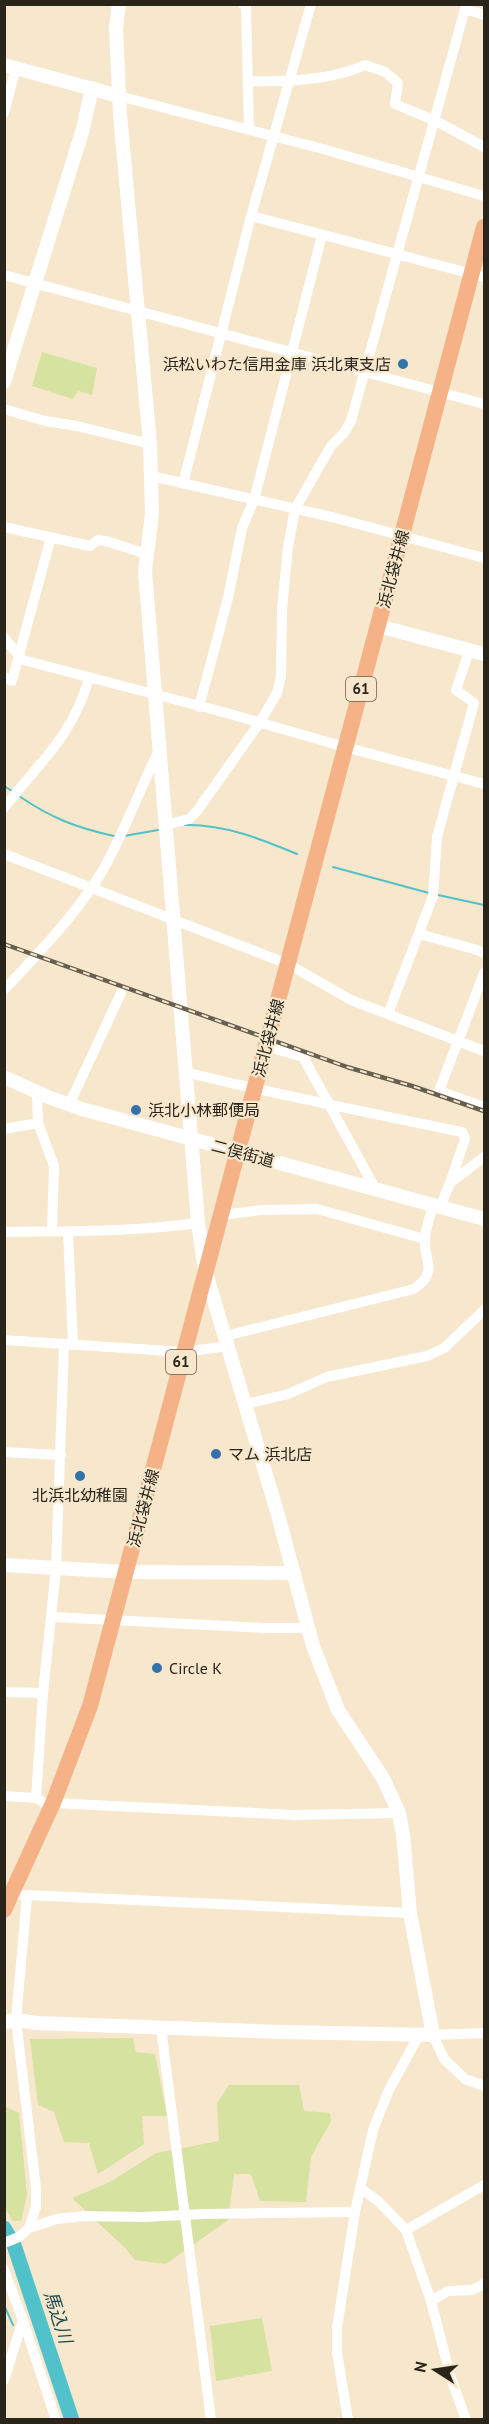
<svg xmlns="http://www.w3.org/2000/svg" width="489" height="2424" font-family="'PT Sans','Noto Sans JP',sans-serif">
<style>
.green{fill:#d5e2a0}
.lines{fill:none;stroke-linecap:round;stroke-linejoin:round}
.stream{stroke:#51c2c9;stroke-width:2}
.river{stroke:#51c2c9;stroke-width:15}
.minor{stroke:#fff;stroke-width:10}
.tertiary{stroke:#fff;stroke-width:14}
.primary{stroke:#f4b286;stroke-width:16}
.rail-casing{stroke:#675f50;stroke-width:4.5}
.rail{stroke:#f7e7cc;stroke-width:2;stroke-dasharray:7;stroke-linecap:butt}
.poi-dot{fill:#3172a8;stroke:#f7e7cc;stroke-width:2}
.labels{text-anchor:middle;stroke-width:4.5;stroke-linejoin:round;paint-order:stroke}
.shield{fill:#f7e7cc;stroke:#685f50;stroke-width:1.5}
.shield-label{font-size:15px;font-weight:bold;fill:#2a251b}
.poi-label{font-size:16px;fill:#2a251b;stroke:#f7e7cc;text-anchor:start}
.street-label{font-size:16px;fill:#2a251b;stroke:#f7e7cc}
.water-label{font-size:18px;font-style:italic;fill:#194b4f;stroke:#f7e7cc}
</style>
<rect width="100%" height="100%" fill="#f7e7cc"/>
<!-- green -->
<g class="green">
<polygon points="42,352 97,368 92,395 78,391 73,399 32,386"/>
<polygon points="133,2038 136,2052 155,2054 167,2116 142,2116 144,2144 98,2174 89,2143 64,2142 54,2112 38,2105 30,2039"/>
<polygon points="229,2085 299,2085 304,2111 330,2113 331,2121 311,2157 306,2202 260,2201 251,2174 234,2174 228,2220 166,2264 135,2260 126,2249 72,2198 110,2182 156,2153 219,2141 217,2103"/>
<polygon points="4,2106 19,2113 27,2195 21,2221 13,2221 5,2209"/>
<polygon points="262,2318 272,2371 216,2381 210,2326"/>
</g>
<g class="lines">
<!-- stream -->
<g class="stream">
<polyline points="4,786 12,791"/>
<path d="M19,796C51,818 77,828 114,836"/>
<path d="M185,825C224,824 261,839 297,854"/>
<polyline points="124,836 158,830"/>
<polyline points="333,867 429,893"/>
<polyline points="438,895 484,905"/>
<polyline points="4,2305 13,2325"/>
</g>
<!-- river -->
<polyline class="river" points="4,2228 14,2245 72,2420"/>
<!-- minor -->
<g class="minor">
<polyline points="243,4 246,7 249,129"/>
<path d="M248,81C284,82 333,80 365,65L385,72L398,83L395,104L438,122L484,147"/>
<polyline points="119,96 323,149 484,196"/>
<polyline points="4,113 16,68"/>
<polyline points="251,216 484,277"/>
<polyline points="4,275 484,404"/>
<polyline points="4,409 45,421 77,426 150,444"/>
<polyline points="151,476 332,517 484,558"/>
<polyline points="183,484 251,216 311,4"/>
<polyline points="4,527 90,546 98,540 106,541 146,554"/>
<polyline points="4,637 19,656"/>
<polyline points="19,659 223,712 345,747 484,784"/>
<polyline points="4,677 12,681 51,537"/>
<polyline points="199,707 228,598 242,528 254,500 322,235"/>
<path d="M4,808C40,761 72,738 89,678"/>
<polyline points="165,825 189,819 197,811 260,722 277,693 281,676 282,609 288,547 295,509 331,446 344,433 351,421 465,9 484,15"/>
<polyline points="4,854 288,964 351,1000 484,1051"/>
<polyline points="419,934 474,949 484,953"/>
<polyline points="484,973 439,1091 484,1107"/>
<path d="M4,990C38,954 80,910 104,868C125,830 140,789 159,750"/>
<polyline points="388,1014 433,896 437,837 474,703 456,690 469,651"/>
<polyline points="265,1046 303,1057 376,1190"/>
<path d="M185,1072C277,1095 370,1113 462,1132L465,1139L450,1183"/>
<polyline points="37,1092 38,1123 54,1166 52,1231"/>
<polyline points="69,1105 121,993"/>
<polyline points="4,1129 38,1123"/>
<polyline points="440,1207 450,1183 484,1157"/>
<polyline points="220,1215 262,1210 317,1209 425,1239"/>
<path d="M4,1232C70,1231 133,1232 198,1223"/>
<polyline points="68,1232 73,1345"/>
<path d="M225,1336L414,1289C440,1270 423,1263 425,1238C426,1228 430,1216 433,1205"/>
<polyline points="4,1340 184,1352 228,1346"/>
<polyline points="246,1404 288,1394 327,1377 427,1356 444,1348 484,1310"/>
<polyline points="4,1452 61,1455"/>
<polyline points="52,1617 264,1628 308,1628"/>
<polyline points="4,1692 43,1693"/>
<polyline points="4,1796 36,1798 51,1807"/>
<polyline points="36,1798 43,1693 56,1568 64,1344"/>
<polyline points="53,1803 295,1815 399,1813"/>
<polyline points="5,1894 410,1913"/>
<polyline points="27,1896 16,2020 36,2188 36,2207 29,2228"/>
<polyline points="161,2028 211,2420"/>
<polyline points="484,2033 433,2035 444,2059 465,2079 484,2086"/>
<polyline points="360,2188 378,2201 406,2230 431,2301 451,2378 466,2420"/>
<polyline points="406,2230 484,2185"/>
<polyline points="4,2243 19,2237 29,2228 57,2219 84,2216 143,2217 204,2214 355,2212"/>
<polyline points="4,2270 23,2320 4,2380"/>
<polyline points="431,2301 448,2291 472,2290 484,2284"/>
<polyline points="23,2320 56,2420"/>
<polyline points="348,2420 337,2353 337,2328 355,2212 373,2130 389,2090 419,2035"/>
</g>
<!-- tertiary -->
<g class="tertiary">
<polyline points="4,65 119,96"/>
<polyline points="4,382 83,129 92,88"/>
<polyline points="378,626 484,654"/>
<polyline points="4,1077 48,1097 82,1109 484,1219"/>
<polyline points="4,1565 126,1572 294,1573"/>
<polyline points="4,2022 16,2020 36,2023 280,2032 433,2035 410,1913 403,1834 399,1813 383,1778 338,1710 313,1646 278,1515 205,1270 198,1223 145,571 152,513 150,444 120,114 116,28 119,4"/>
</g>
<!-- primary -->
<polyline class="primary" points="4,1910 53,1803 90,1706 484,227"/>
<defs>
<polyline id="rail" points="4,944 347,1067 412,1086 484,1111"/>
</defs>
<!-- rail casing -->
<use href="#rail" class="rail-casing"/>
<!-- rail -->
<use href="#rail" class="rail"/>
</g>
<!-- markers -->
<g class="poi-dot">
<circle cx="403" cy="364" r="6"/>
<circle cx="136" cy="1110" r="6"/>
<circle cx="216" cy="1454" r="6"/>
<circle cx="80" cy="1476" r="6"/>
<circle cx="157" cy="1668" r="6"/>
</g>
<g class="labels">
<!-- shield labels -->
<g class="shield">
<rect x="346" y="677" width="30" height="24" rx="4.5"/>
<rect x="166" y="1350" width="30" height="24" rx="4.5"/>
</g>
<g class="shield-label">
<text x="361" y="694">61</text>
<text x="181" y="1367">61</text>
</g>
<!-- poi labels -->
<g class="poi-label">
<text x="391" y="370" text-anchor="end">浜松いわた信用金庫 浜北東支店</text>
<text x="148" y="1116">浜北小林郵便局</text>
<text x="228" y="1460">マム 浜北店</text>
<text x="80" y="1501" text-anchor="middle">北浜北幼稚園</text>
<text x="169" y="1674">Circle K</text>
</g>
<!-- street labels -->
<g class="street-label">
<text transform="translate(393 569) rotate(-75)" y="6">浜北袋井線</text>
<text transform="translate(268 1038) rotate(-75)" y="6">浜北袋井線</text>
<text transform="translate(243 1153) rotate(15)" y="6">二俣街道</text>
<text transform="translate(143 1508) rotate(-75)" y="6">浜北袋井線</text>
</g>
<!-- water labels -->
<g class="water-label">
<text transform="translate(58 2317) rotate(72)" y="6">馬込川</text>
</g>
</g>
<!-- border -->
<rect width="489" height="2424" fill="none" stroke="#2a251b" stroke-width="12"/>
<!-- north arrow -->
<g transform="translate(435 2370) rotate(282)" stroke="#f7e7cc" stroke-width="4.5" paint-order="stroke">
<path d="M0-4.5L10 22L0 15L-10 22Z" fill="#2a251b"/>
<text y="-9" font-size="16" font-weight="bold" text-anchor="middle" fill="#2a251b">N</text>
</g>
</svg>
